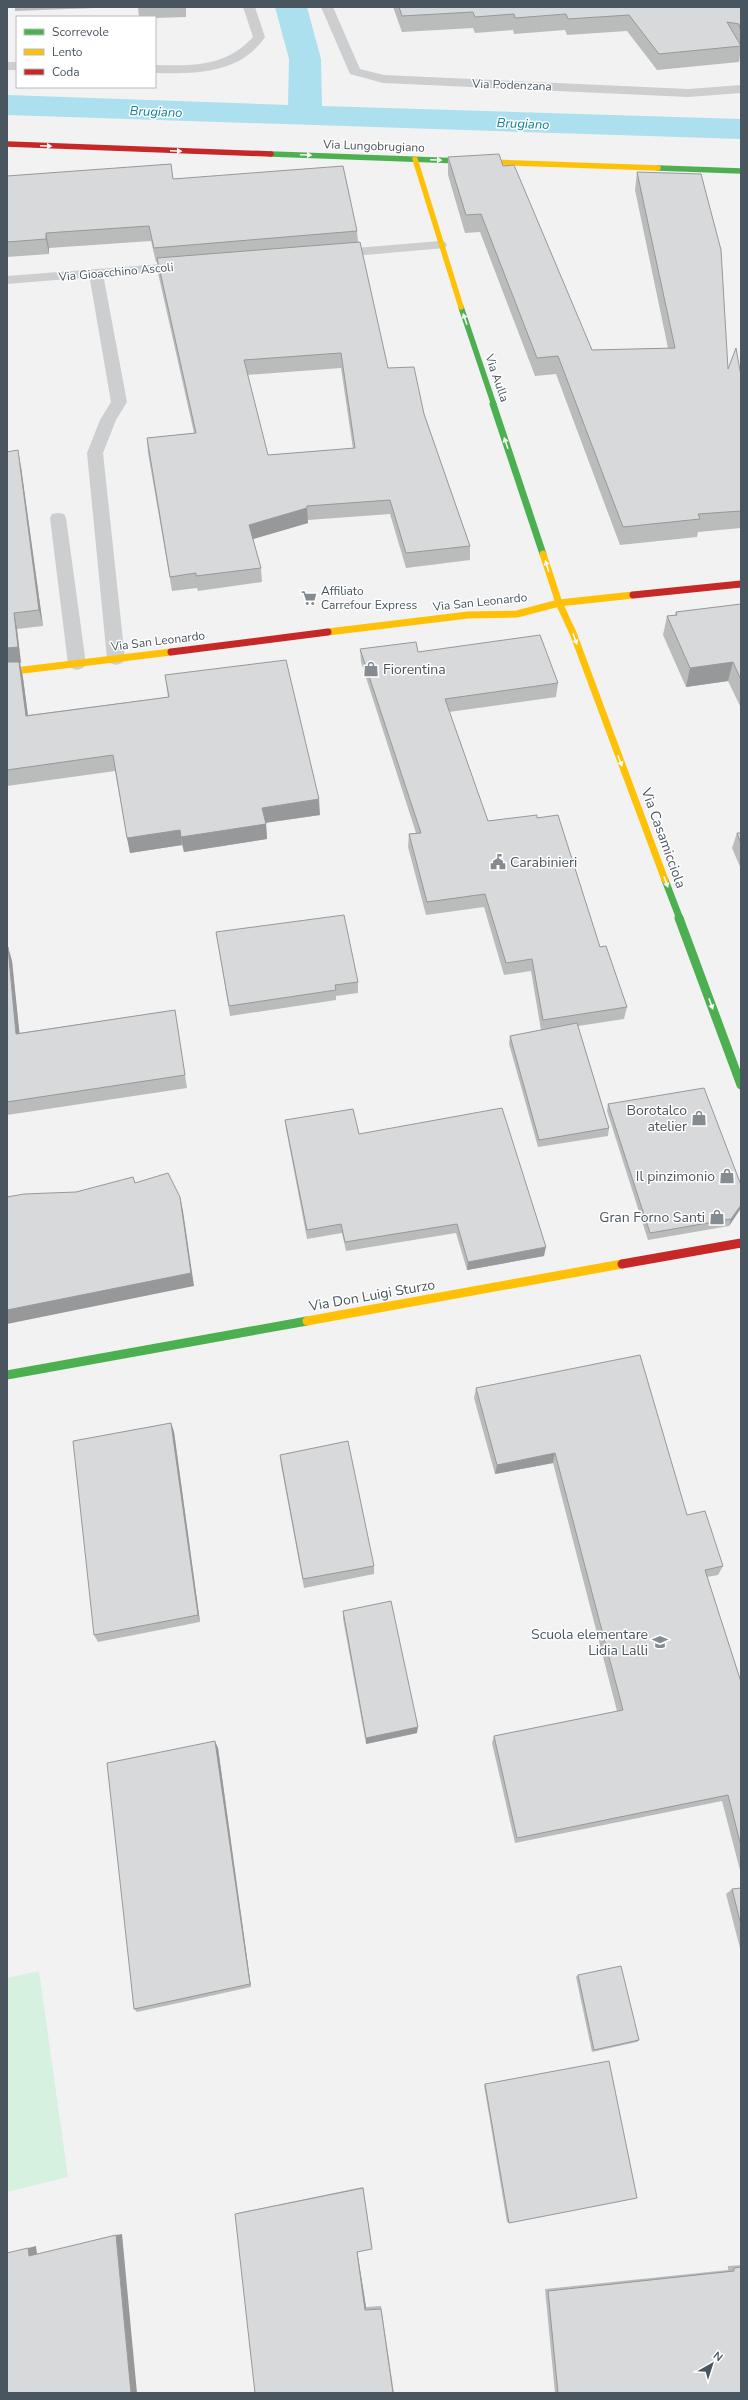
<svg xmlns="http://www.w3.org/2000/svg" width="748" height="2400" font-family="'Nunito Sans',sans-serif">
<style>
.green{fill:#d7f1e1}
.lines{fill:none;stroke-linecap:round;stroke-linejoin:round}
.canal{fill:#ace0ee;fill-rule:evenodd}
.lane{fill:#ccced0;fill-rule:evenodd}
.street{fill:#ccced0;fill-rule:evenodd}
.fast-far2{stroke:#4caf50;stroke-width:5.5}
.fast-far1{stroke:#4caf50;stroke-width:7}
.fast{stroke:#4caf50;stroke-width:9}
.slow-far2{stroke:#ffc107;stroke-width:5.5}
.slow-far1{stroke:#ffc107;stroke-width:7}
.slow{stroke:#ffc107;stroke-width:9}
.jam-far2{stroke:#c62828;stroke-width:5.5}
.jam-far1{stroke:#c62828;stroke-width:7}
.jam{stroke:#c62828;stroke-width:9}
.wall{fill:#babbbb;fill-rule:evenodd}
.shaded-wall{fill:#979899}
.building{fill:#d8d9da;stroke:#979899;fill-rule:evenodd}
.oneway{fill:#f6fbf6}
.labels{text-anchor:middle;stroke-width:3;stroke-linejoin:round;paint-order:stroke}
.far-street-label{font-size:12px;fill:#49555f;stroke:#fff}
.far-poi-label{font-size:12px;fill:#49555f;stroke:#fff;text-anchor:start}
.far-water-label{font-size:13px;font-style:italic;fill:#0d819d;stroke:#fff}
.poi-label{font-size:14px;fill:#49555f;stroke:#fff;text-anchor:end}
.street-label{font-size:14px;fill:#49555f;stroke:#fff}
</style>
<rect width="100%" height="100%" fill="#f2f2f2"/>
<!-- green -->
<polygon class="green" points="39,1971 68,2177 7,2192 7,1978"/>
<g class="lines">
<!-- canal -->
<polygon class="canal" points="275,7 307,7 321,59 322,106 741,119 741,139 7,115 7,95 288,105 289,59"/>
<!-- lane -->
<g class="lane">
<polygon points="96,270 103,274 127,402 116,420 103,453 125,659 122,663 116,665 110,663 107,659 87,453 100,420 111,402 89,274"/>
<polygon points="58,513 64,514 66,518 86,664 83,668 77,670 71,668 68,664 50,518 52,514"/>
</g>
<!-- street -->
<g class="street">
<path d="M243,7H255L265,37C240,74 196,74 155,73V65C192,66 226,67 253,37Z"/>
<polygon points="321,7 333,7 360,69 384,75 688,89 741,85 741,93 688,97 383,83 350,74"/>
<rect x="7" y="62" width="10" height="8"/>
<polygon points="440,241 445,242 447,245 445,248 331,258 324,254 331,250"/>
<polygon points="187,262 194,266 192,269 7,284 7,276"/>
</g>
<!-- fast-far2 -->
<g class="fast-far2">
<polyline points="271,154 490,162"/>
<polyline points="658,168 741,171"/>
<polyline points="461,307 494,405"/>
</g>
<!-- fast-far1 -->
<g class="fast-far1">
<polyline points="493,404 543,554"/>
<polyline points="665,880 680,919"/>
</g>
<!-- fast -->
<g class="fast">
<polyline points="679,918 741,1085"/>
<polyline points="7,1375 307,1321"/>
</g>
<!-- slow-far2 -->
<g class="slow-far2">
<polyline points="415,159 461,307"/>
<polyline points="490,162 658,168"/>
</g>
<!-- slow-far1 -->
<g class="slow-far1">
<polyline points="543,554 559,603 573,633 665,880"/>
<polyline points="328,632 468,615 517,614 559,603 633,595"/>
<polyline points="7,672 171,652"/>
</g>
<!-- slow -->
<polyline class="slow" points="307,1321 622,1264"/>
<!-- jam-far2 -->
<polyline class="jam-far2" points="7,144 271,154"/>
<!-- jam-far1 -->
<g class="jam-far1">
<polyline points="633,595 741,584"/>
<polyline points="171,652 328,632"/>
</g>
<!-- jam -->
<polyline class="jam" points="622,1264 741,1243"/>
</g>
<!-- wall -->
<g class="wall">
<polygon points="15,7 122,7 15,11"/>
<polygon points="138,7 186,7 186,17 155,18 155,17 139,17"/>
<polygon points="393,7 741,7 741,48 739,62 657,70 627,31 567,35 565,30 514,34 513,30 475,33 473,28 402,32"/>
<polygon points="448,157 503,166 592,350 668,348 635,190 637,172 728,369 741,376 741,528 698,532 697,537 620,545 556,374 535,376 480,232 465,233 448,175"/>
<path d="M7,176L173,179L357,231L358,242L388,368L424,414L470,546V560L406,568L390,514L308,520V523L253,539L261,568L262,582L198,591L197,588L172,591L148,453L147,438L194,433L158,273L157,262H156L151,241L49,248V254L7,257ZM341,368L353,449L268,455L247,375Z"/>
<polygon points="7,452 21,467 43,626 17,629 21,663 20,663 23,678 28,715 168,697 165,675 320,815 266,823 267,839 184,852 182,845 130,853 115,771 7,786"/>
<polygon points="741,604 741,708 728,681 686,687 663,635 667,616 675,615 676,612"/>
<polygon points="360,649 418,652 558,683 556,697 449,712 488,821 537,818 600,947 627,1007 624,1019 578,1026 609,1128 608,1136 538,1147 509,1044 510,1036 541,1030 531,971 504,975 484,907 426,915 408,847 409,834 416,833 361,662"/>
<polygon points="737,833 741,833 741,869 732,848"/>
<polygon points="216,932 358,982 358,993 336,996 336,1000 230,1016"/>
<polygon points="8,947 12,961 19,1033 175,1010 187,1088 7,1115 7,948"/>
<polygon points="608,1104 741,1185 741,1208 729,1226 648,1240 607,1111"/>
<polygon points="285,1120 359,1134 544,1256 467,1270 456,1233 346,1251 342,1233 307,1239 286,1129"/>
<polygon points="476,1388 687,1515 723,1566 718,1575 707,1577 741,1682 741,1874 722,1801 515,1843 492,1743 494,1736 617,1711 553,1463 495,1474 474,1398"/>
<polygon points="171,1423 174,1432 200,1622 98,1642 94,1635"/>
<polygon points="280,1455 374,1566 374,1574 304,1588 281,1465"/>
<polygon points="343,1611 417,1733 366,1744 343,1619"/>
<polygon points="218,1748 251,1987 137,2012 134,2009"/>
<polygon points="741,1888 741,1952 726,1894 732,1889"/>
<polygon points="578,1975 639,2040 637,2042 592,2052 576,1977"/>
<polygon points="485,2084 509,2223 507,2222 484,2085"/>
<polygon points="363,2187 372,2247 357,2251 366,2307 381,2306 394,2393 238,2213"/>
<polygon points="741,2265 741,2393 555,2393 545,2289 728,2270 728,2266"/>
</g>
<!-- shaded-wall -->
<g class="shaded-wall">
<polygon points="46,233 49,248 49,254 46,239"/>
<polygon points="18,450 21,467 43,626 39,610"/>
<polygon points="307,508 308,523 250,540 249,525"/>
<polygon points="14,613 17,629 21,663 20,663 23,678 30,731 7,665 7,648"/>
<polygon points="733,662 728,681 686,687 690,668"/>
<polygon points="319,799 320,815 263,823 262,808"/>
<polygon points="266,824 267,839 184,852 181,837"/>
<polygon points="180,830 182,845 130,853 127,838"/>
<polygon points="8,947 12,961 21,1047 16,1034"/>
<polygon points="180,1197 183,1211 194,1286 7,1324 7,1310"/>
<polygon points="741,1205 741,1208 729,1226 731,1219"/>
<polygon points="546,1247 544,1256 467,1270 468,1262"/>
<polygon points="171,1423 174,1432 200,1622 198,1615"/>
<polygon points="555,1453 553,1463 495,1474 497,1465"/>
<polygon points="418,1727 417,1733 366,1744 366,1738"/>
<polygon points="215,1741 218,1748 251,1987 250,1984"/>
<polygon points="122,2234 137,2393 131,2393 116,2235"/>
<polygon points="36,2246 37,2254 29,2256 28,2248"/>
<polygon points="357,2250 366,2307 365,2310 357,2252"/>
</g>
<!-- building -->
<g class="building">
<polygon points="399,7 741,7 741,29 740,29 739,24 727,22 741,46 659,54 629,15 568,19 566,14 515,18 514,14 475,17 473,12 402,16"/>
<polygon points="499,154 503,166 514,165 592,350 675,348 637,172 701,174 721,250 728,369 736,348 741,376 741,511 698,514 700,519 623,527 558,356 537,358 481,214 466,215 448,157"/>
<polygon points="171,164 173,179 343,166 357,231 154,248 149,226 46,233 46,239 7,242 7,176"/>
<path d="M360,242L388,368L414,367L424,414L470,546L406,553L390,500L307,506V508L249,525L261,568L196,576V573L170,577L147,438L196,433L157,258ZM341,353L355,448L268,455L244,360Z"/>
<polygon points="18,450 39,610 14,613 18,647 7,648 7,452"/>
<polygon points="741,604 741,680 733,662 690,668 667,616 677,615 676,612"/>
<polygon points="540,635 558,683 445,699 488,821 537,815 537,818 558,815 600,947 606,946 627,1007 543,1020 532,959 506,963 485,894 427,902 409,834 421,833 360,649 416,642 418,652"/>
<polygon points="286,660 319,799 262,808 266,824 181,837 180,830 127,838 113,755 7,770 7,662 19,662 26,716 169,697 165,675"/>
<polygon points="737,833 741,833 741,844"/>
<polygon points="344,915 358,982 335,985 336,990 229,1006 216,932"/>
<polygon points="8,947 16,1034 175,1010 185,1075 7,1102 7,948"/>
<polygon points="577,1023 609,1128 539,1140 510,1036"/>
<polygon points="704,1088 741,1185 741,1205 731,1219 650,1233 608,1104"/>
<polygon points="502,1108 546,1247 468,1262 457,1224 345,1242 341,1224 307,1230 285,1120 353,1109 359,1134"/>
<polygon points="168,1173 180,1197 191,1273 7,1310 7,1197 24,1194 76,1192 133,1177 135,1183"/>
<polygon points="640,1355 687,1515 705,1511 723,1566 705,1570 741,1682 741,1846 728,1795 517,1838 494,1736 623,1710 555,1453 497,1465 476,1388"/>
<polygon points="171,1423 198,1615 94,1635 73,1441"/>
<polygon points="348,1441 374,1566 303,1579 280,1455"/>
<polygon points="391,1601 418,1727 366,1738 343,1611"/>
<polygon points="215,1741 250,1984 134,2009 107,1763"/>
<polygon points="741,1888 741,1925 732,1889"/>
<polygon points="621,1966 639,2040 594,2050 578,1975"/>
<polygon points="609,2061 637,2198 509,2223 485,2084"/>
<polygon points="363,2188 372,2249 357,2252 365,2310 381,2309 393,2393 255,2393 235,2214"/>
<polygon points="116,2235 131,2393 7,2393 7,2253 28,2248 29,2256"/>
<polygon points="741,2267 741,2393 558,2393 548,2291 734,2271 734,2268"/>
</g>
<!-- one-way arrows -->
<defs><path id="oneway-solid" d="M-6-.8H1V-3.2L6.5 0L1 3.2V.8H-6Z"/></defs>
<g class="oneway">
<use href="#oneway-solid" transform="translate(46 146) rotate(2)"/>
<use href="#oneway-solid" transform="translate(176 151) rotate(2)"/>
<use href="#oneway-solid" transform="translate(306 155) rotate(2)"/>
<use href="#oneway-solid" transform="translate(436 160) rotate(2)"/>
<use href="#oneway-solid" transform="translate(465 319) rotate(-109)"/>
<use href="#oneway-solid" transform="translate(506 443) rotate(-109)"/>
<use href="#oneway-solid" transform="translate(547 566) rotate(-107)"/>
<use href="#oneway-solid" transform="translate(575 639) rotate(70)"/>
<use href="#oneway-solid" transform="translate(620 761) rotate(69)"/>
<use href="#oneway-solid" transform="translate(666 882) rotate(70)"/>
<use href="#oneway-solid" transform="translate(711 1004) rotate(70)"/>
</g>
<!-- icons -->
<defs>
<symbol id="supermarket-bare" viewBox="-9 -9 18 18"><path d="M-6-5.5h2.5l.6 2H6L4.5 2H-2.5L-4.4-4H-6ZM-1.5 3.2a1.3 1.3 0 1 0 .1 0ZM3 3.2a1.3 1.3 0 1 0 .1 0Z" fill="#848c92" stroke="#fff" stroke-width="2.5" paint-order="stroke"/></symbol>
<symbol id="shop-bare" viewBox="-9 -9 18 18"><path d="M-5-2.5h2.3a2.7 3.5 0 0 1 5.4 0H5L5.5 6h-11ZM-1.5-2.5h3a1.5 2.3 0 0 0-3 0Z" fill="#848c92" stroke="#fff" stroke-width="2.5" paint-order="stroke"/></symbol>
<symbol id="civic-bare" viewBox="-9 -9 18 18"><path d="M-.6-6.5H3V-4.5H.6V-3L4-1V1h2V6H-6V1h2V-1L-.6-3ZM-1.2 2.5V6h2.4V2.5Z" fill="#848c92" stroke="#fff" stroke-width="2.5" paint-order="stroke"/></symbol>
<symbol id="school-bare" viewBox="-9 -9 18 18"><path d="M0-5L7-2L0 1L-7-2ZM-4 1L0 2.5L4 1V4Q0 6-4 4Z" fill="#848c92" stroke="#fff" stroke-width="2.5" paint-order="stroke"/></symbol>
</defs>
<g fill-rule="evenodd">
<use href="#supermarket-bare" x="298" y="587" width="22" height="22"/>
<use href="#shop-bare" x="360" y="658" width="22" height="22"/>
<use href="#civic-bare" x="487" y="851" width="22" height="22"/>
<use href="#shop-bare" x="688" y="1107" width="22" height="22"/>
<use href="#shop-bare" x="716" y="1165" width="22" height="22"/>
<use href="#shop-bare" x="706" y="1206" width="22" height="22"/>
<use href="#school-bare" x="649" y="1631" width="22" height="22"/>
</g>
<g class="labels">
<!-- far-street labels -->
<g class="far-street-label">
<text transform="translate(512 85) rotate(2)" y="4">Via Podenzana</text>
<text transform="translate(374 146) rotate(2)" y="4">Via Lungobrugiano</text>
<text transform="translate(116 272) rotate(-5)" y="4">Via Gioacchino Ascoli</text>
<text transform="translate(497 378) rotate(71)" y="4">Via Aulla</text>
<text transform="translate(480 602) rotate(-6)" y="4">Via San Leonardo</text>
<text transform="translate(158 641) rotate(-7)" y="4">Via San Leonardo</text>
</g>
<!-- far-poi labels -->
<g class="far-poi-label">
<text x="321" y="595">Affiliato<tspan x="321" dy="14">Carrefour Express</tspan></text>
</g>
<!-- far-water labels -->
<g class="far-water-label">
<text transform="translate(156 111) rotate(2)" y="5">Brugiano</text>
<text transform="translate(523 123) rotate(2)" y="5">Brugiano</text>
</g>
<!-- poi labels -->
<g class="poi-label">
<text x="383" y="674" text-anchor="start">Fiorentina</text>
<text x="510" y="867" text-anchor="start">Carabinieri</text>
<text x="687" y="1115">Borotalco<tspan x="687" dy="16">atelier</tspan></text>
<text x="715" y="1181">Il pinzimonio</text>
<text x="705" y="1222">Gran Forno Santi</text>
<text x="648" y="1639">Scuola elementare<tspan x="648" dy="16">Lidia Lalli</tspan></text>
</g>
<!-- street labels -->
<g class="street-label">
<text transform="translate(664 838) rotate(70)" y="5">Via Casamicciola</text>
<text transform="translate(372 1295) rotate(-10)" y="5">Via Don Luigi Sturzo</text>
</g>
</g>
<!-- border -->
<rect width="748" height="2400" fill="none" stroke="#49555f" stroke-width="16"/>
<!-- legend -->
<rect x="16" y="16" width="140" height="72" fill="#ffffff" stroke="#b6bbbf"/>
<rect x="24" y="29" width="20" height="6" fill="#4caf50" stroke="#b6bbbf"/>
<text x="52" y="36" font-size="12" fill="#49555f">Scorrevole</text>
<rect x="24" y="49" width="20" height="6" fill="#ffc107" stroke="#b6bbbf"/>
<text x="52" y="56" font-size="12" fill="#49555f">Lento</text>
<rect x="24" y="69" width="20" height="6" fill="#c62828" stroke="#b6bbbf"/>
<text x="52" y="76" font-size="12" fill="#49555f">Coda</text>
<!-- north arrow -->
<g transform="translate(712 2364) rotate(39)" stroke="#ffffff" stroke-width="3" paint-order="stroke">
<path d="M0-3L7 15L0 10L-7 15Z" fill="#49555f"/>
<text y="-6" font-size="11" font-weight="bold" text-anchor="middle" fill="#49555f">N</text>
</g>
</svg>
